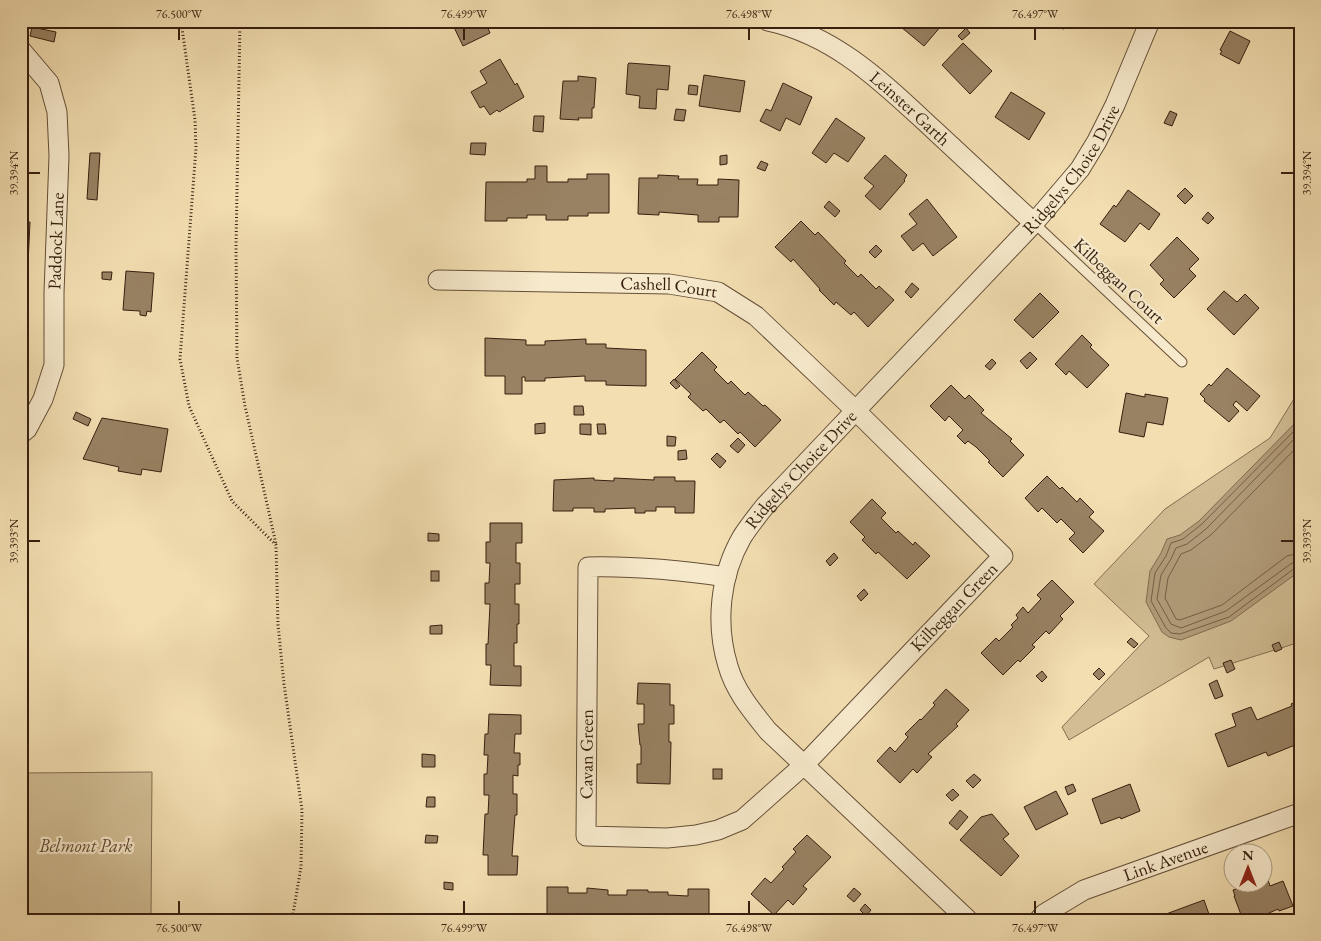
<svg xmlns="http://www.w3.org/2000/svg" width="1321" height="941" font-family="'EB Garamond',serif">
<style>
.green{fill:#d2be95;stroke:#846e52}
.water{fill:#b29d7a;stroke:#806b4f}
.lines{fill:none;stroke-linecap:round;stroke-linejoin:round}
.shore{stroke:#745e44;stroke-width:1}
.building{fill:#988263;stroke:#361f0f}
.service-casing{stroke:#654f38;stroke-width:11}
.minor-casing{stroke:#654f38;stroke-width:21}
.path{stroke:#361f0f;stroke-width:3;stroke-dasharray:1 2.5;stroke-linecap:butt}
.service{stroke:#f7eacc;stroke-width:9}
.minor{stroke:#f7eacc;stroke-width:19}
.ticks{fill:none;stroke:#361f0f;stroke-width:2}
.labels{text-anchor:middle;stroke-width:4.5;stroke-linejoin:round;paint-order:stroke}
.street-label{font-size:18px;fill:#361f0f;stroke:#f7eacc}
.park-label{font-size:18px;font-style:italic;fill:#5d4730;stroke:#f7eacc}
.neatline{fill:none;stroke:#361f0f;stroke-width:2}
.ticks-label{font-size:12px;text-anchor:middle;fill:#361f0f}
</style>
<rect width="100%" height="100%" fill="#f2deb1"/>
<filter id="stains"><feTurbulence type="fractalNoise" baseFrequency=".004" numOctaves="4"/><feColorMatrix values="0 0 0 0 .2 0 0 0 0 .09 0 0 0 0 .02 0 0 0 .5 -.17"/></filter>
<radialGradient id="worn" r=".72"><stop offset=".6" stop-color="#630" stop-opacity="0"/><stop offset="1" stop-color="#630" stop-opacity=".3"/></radialGradient>
<!-- green -->
<g class="green">
<polygon points="1300,389 1300,642 1214,669 1209,657 1069,740 1062,727 1149,636 1094,584 1165,509 1270,438"/>
<polygon points="152,772 151,920 21,920 21,773"/>
</g>
<!-- water -->
<polygon class="water" points="1300,418 1300,571 1231,621 1181,640 1169,637 1162,632 1146,602 1150,571 1161,553 1167,539 1180,535 1199,521"/>
<g class="lines">
<!-- shore -->
<g class="shore">
<polyline points="1300,425 1202,524 1183,539 1171,543 1166,556 1155,573 1151,601 1166,628 1171,633 1180,634 1229,617 1295,568 1300,567"/>
<polyline points="1300,433 1206,529 1187,544 1176,548 1171,559 1161,575 1157,599 1171,624 1181,628 1226,611 1292,563 1300,561"/>
<polyline points="1300,444 1212,534 1191,550 1181,554 1168,578 1165,598 1176,619 1180,620 1222,605 1287,556 1300,553"/>
</g>
</g>
<!-- building -->
<g class="building">
<polygon points="451,21 485,21 490,33 463,46"/>
<polygon points="905,21 938,21 942,25 924,46 901,27"/>
<polygon points="1046,21 1066,21 1064,29 1045,24"/>
<polygon points="32,27 56,32 54,42 30,36"/>
<polygon points="966,28 970,33 962,40 958,36"/>
<polygon points="1230,31 1250,41 1239,64 1220,54 1222,51 1220,50"/>
<polygon points="963,43 992,71 970,94 942,65"/>
<polygon points="500,59 515,85 517,83 524,97 499,112 497,110 490,115 484,106 480,108 471,92 487,83 480,71"/>
<polygon points="629,63 670,66 668,90 657,89 656,109 639,108 640,96 626,94 628,64"/>
<polygon points="704,75 745,81 740,112 699,106"/>
<polygon points="578,76 596,78 594,108 592,108 592,118 578,118 579,120 560,119 563,81 578,81"/>
<polygon points="783,83 812,97 800,125 786,118 780,131 760,121 766,109 771,111"/>
<polygon points="689,85 698,86 697,95 688,94"/>
<polygon points="1011,92 1045,113 1029,140 995,117"/>
<polygon points="676,109 686,110 684,121 674,120"/>
<polygon points="1170,111 1177,114 1172,126 1164,123"/>
<polygon points="534,116 544,116 543,132 533,131"/>
<polygon points="836,118 865,138 848,162 834,153 826,163 812,153"/>
<polygon points="471,143 486,143 485,155 470,154"/>
<polygon points="90,153 100,153 97,200 87,199"/>
<polygon points="727,155 727,164 720,165 720,156"/>
<polygon points="885,155 907,175 904,180 905,181 880,210 865,196 874,186 864,178"/>
<polygon points="761,161 768,164 765,171 757,168"/>
<polygon points="535,166 547,166 547,182 568,182 568,179 587,179 587,174 609,174 609,213 588,213 588,216 568,216 568,220 546,220 546,215 527,215 527,218 507,218 507,221 485,221 486,182 527,182 527,179 535,179"/>
<polygon points="658,175 679,176 678,179 698,179 697,185 718,185 718,179 739,180 738,217 719,217 719,222 698,222 698,215 659,212 659,215 638,214 639,178 658,178"/>
<polygon points="1185,188 1193,196 1185,204 1177,196"/>
<polygon points="1128,190 1160,214 1149,230 1140,223 1125,242 1100,224 1114,205 1116,207"/>
<polygon points="927,199 957,237 933,256 923,243 913,251 901,236 917,224 909,214"/>
<polygon points="829,201 840,211 835,217 824,207"/>
<polygon points="1208,212 1214,218 1208,224 1202,219"/>
<polygon points="21,221 30,222 28,264 21,263"/>
<polygon points="801,221 815,235 818,232 846,261 844,263 858,277 861,274 876,289 879,286 894,300 868,327 854,312 851,315 836,302 834,305 819,290 820,289 793,259 791,262 775,247"/>
<polygon points="1177,237 1199,259 1189,269 1196,276 1174,298 1160,284 1164,280 1150,265"/>
<polygon points="876,245 882,251 875,258 869,252"/>
<polygon points="126,271 154,273 151,312 147,311 146,316 140,315 140,311 123,310"/>
<polygon points="102,272 112,272 111,280 102,279"/>
<polygon points="912,283 919,289 911,298 905,292"/>
<polygon points="1224,291 1237,302 1245,294 1259,308 1234,335 1207,309"/>
<polygon points="1040,293 1059,312 1033,338 1014,320"/>
<polygon points="1082,335 1092,345 1090,347 1109,365 1087,388 1069,371 1066,375 1055,364"/>
<polygon points="485,338 526,340 526,345 545,345 545,341 586,339 586,344 606,344 606,348 646,350 646,386 606,385 606,381 585,381 585,376 545,378 545,381 525,381 525,377 522,377 522,394 505,394 505,376 485,376"/>
<polygon points="702,352 717,367 714,370 728,384 731,381 745,395 748,392 763,406 765,405 781,420 755,447 740,432 738,434 724,420 720,423 706,409 703,411 688,397 691,394 675,379"/>
<polygon points="1030,352 1037,359 1027,369 1020,361"/>
<polygon points="992,359 996,363 990,370 985,366"/>
<polygon points="1227,368 1260,396 1247,411 1236,401 1233,405 1239,411 1229,422 1204,401 1205,399 1200,394 1209,384 1211,386"/>
<polygon points="674,379 680,386 676,389 670,383"/>
<polygon points="951,385 965,399 969,395 984,410 981,413 1012,439 1010,441 1024,455 1003,477 988,462 990,461 976,447 968,441 965,444 957,436 963,430 949,416 945,421 930,406"/>
<polygon points="1126,393 1145,397 1145,394 1168,398 1163,425 1147,422 1144,437 1119,432"/>
<polygon points="574,406 583,406 584,415 574,415"/>
<polygon points="76,412 91,419 88,426 73,419"/>
<polygon points="102,418 168,429 161,472 142,469 141,475 118,471 119,467 83,459"/>
<polygon points="545,423 545,433 535,434 535,424"/>
<polygon points="580,424 591,424 591,435 580,434"/>
<polygon points="597,424 605,424 606,434 598,434"/>
<polygon points="667,436 676,437 675,446 667,446"/>
<polygon points="738,438 745,445 738,453 730,446"/>
<polygon points="686,450 687,459 678,460 678,451"/>
<polygon points="717,453 726,461 720,468 711,459"/>
<polygon points="1047,476 1060,489 1062,487 1077,502 1080,498 1094,512 1089,517 1104,531 1083,553 1069,539 1075,533 1061,519 1057,523 1042,508 1038,512 1025,498"/>
<polygon points="654,477 675,477 675,481 695,481 694,513 675,513 675,507 656,507 656,511 645,511 645,513 635,513 635,508 605,509 605,512 594,512 594,508 573,508 573,511 553,511 554,480 594,478 594,480 614,481 614,478 654,480"/>
<polygon points="872,499 886,513 881,518 896,533 898,531 913,545 915,542 930,556 907,579 878,552 876,554 862,540 865,537 850,522"/>
<polygon points="490,523 522,523 522,543 516,543 516,563 520,563 520,584 515,584 515,604 519,604 519,624 517,624 517,643 514,643 514,666 521,666 521,686 490,685 491,665 486,665 486,644 488,644 490,604 485,604 485,583 489,583 490,563 486,563 486,542 490,542"/>
<polygon points="428,533 439,534 439,541 428,541"/>
<polygon points="834,553 838,558 830,566 826,561"/>
<rect x="431" y="571" width="8" height="10"/>
<polygon points="1052,580 1074,602 1060,616 1063,619 1049,634 1046,631 1032,645 1035,647 1020,662 1018,660 1003,675 981,653 996,638 999,641 1013,627 1011,625 1018,618 1016,615 1023,607 1028,613 1041,599 1037,595"/>
<polygon points="864,589 868,594 861,601 857,596"/>
<polygon points="442,625 442,634 430,634 430,626"/>
<polygon points="1131,638 1138,644 1134,648 1127,642"/>
<polygon points="1279,642 1282,649 1275,652 1272,645"/>
<polygon points="1231,660 1235,669 1227,673 1223,663"/>
<polygon points="1099,668 1105,674 1099,680 1093,674"/>
<polygon points="1042,671 1047,677 1042,682 1036,676"/>
<polygon points="1217,680 1223,696 1215,699 1209,684"/>
<polygon points="638,683 670,684 670,705 674,705 674,724 669,724 669,742 671,742 670,784 637,783 637,764 641,764 641,745 640,745 638,724 644,724 644,704 637,704"/>
<polygon points="946,689 969,710 956,724 958,726 928,754 932,757 917,773 913,769 900,783 877,761 890,747 895,752 908,737 905,734 920,719 921,720 935,705 933,703"/>
<polygon points="1300,700 1300,743 1268,756 1266,752 1228,767 1215,734 1236,726 1232,714 1251,707 1257,720 1292,706 1291,704"/>
<polygon points="489,714 521,715 521,734 515,734 514,753 520,753 520,765 518,765 518,776 513,775 513,794 517,794 517,815 515,815 512,856 518,856 517,875 488,875 488,855 483,855 485,814 488,814 489,795 484,795 484,774 487,774 488,755 484,755 485,734 488,734"/>
<polygon points="422,754 435,755 435,767 422,767"/>
<rect x="713" y="769" width="9" height="10"/>
<polygon points="974,774 981,780 973,788 966,781"/>
<polygon points="1073,784 1076,791 1068,795 1065,787"/>
<polygon points="1130,784 1140,811 1121,819 1120,817 1101,824 1092,799"/>
<polygon points="953,789 959,795 952,801 946,795"/>
<polygon points="1056,791 1068,814 1036,830 1024,807"/>
<polygon points="427,797 435,797 435,807 426,807"/>
<polygon points="960,810 968,817 957,830 949,823"/>
<polygon points="992,814 1009,834 1003,839 1019,856 1001,876 960,840 981,817"/>
<polygon points="426,835 438,836 437,843 425,843"/>
<polygon points="807,835 831,857 803,886 807,889 793,905 788,900 774,915 751,894 765,878 771,883 784,869 782,867 796,852 793,849"/>
<polygon points="1267,877 1270,886 1283,881 1293,906 1279,911 1278,909 1258,918 1259,920 1243,920 1234,896 1235,896 1233,890 1250,884 1264,884 1264,878"/>
<polygon points="444,882 453,883 453,890 444,889"/>
<polygon points="547,887 568,887 568,893 587,893 587,888 608,890 608,895 627,895 627,890 648,890 648,892 668,892 668,895 688,896 688,889 709,889 709,920 547,919"/>
<polygon points="854,888 861,894 854,902 847,896"/>
<polygon points="1204,900 1211,920 1168,920 1166,914"/>
<polygon points="865,904 871,910 866,916 860,910"/>
</g>
<g class="lines">
<defs>
<polyline id="service" points="1034,223 1182,362"/>
<g id="minor">
<path id="s1" d="M768,21C837,36 884,84 934,130C967,161 1001,192 1034,223"/>
<polyline points="21,50 49,83 57,112 59,156 54,293 54,365 43,399 27,429 21,434"/>
<path id="s2" d="M438,280L669,284L718,292L756,316L856,411L1003,556L804,765L742,820L718,830L696,835L667,838L586,836L588,567C634,566 679,570 726,577"/>
<path id="s3" d="M968,920L768,731C752,711 735,691 728,666C715,624 720,575 742,537C749,526 757,516 765,506L1034,223L1080,169L1097,141L1115,105L1150,21"/>
<path id="s4" d="M1039,920L1044,914L1084,890L1300,813"/>
</g>
</defs>
<!-- service casing -->
<use href="#service" class="service-casing"/>
<!-- minor casing -->
<use href="#minor" class="minor-casing"/>
<!-- path -->
<g class="path">
<polyline points="181,21 195,120 196,148 180,359 189,406 232,501 276,545 278,625 284,684 302,810 301,867 292,920"/>
<polyline points="240,21 236,246 237,358 245,406 276,544"/>
</g>
<!-- service -->
<use href="#service" class="service"/>
<!-- minor -->
<use href="#minor" class="minor"/>
</g>
<!-- ticks -->
<path class="ticks" d="M179,28V40M464,28V40M749,28V40M1035,28V40M28,173H40M1281,173H1294M28,541H40M1281,541H1294M179,901V914M464,901V914M749,901V914M1035,901V914"/>
<g class="labels">
<!-- street labels -->
<g class="street-label">
<text dy="6" stroke="none"><textPath href="#s1" startOffset="169">Leinster Garth</textPath></text>
<text dy="6" stroke="none"><textPath href="#s3" startOffset="980">Ridgelys Choice Drive</textPath></text>
<text transform="translate(56 241) rotate(-88)" y="6">Paddock Lane</text>
<text transform="translate(1119 281) rotate(43)" y="6">Kilbeggan Court</text>
<text dy="6" stroke="none"><textPath href="#s2" startOffset="231">Cashell Court</textPath></text>
<text dy="6" stroke="none"><textPath href="#s3" startOffset="575">Ridgelys Choice Drive</textPath></text>
<text transform="translate(954 607) rotate(-46)" y="6">Kilbeggan Green</text>
<text dy="6" stroke="none"><textPath href="#s2" startOffset="1282">Cavan Green</textPath></text>
<text dy="6" stroke="none"><textPath href="#s4" startOffset="141">Link Avenue</textPath></text>
</g>
<!-- park labels -->
<g class="park-label">
<text x="86" y="852">Belmont Park</text>
</g>
</g>
<!-- margin -->
<rect width="1321" height="941" fill="none" stroke="#f2deb1" stroke-width="55"/>
<!-- north arrow -->
<g transform="translate(1248 868)"><circle r="24" fill="#f7eacc" stroke="#aa9980"/>
<path d="M0-4L9 19L0 12L-9 19Z" fill="#8f2418"/>
<text y="-8" font-size="14" font-weight="bold" text-anchor="middle" fill="#361f0f">N</text>
</g>
<rect x="28" y="28" width="1266" height="886" class="neatline"/>
<g class="ticks-label">
<text x="179" y="18">76.500°W</text>
<text x="464" y="18">76.499°W</text>
<text x="749" y="18">76.498°W</text>
<text x="1035" y="18">76.497°W</text>
<text transform="translate(14 173) rotate(-90)" y="4">39.394°N</text>
<text transform="translate(1307 173) rotate(-90)" y="4">39.394°N</text>
<text transform="translate(14 541) rotate(-90)" y="4">39.393°N</text>
<text transform="translate(1307 541) rotate(-90)" y="4">39.393°N</text>
<text x="179" y="932">76.500°W</text>
<text x="464" y="932">76.499°W</text>
<text x="749" y="932">76.498°W</text>
<text x="1035" y="932">76.497°W</text>
</g>
<rect width="100%" height="100%" filter="url(#stains)"/>
<rect width="100%" height="100%" fill="url(#worn)"/>
</svg>
